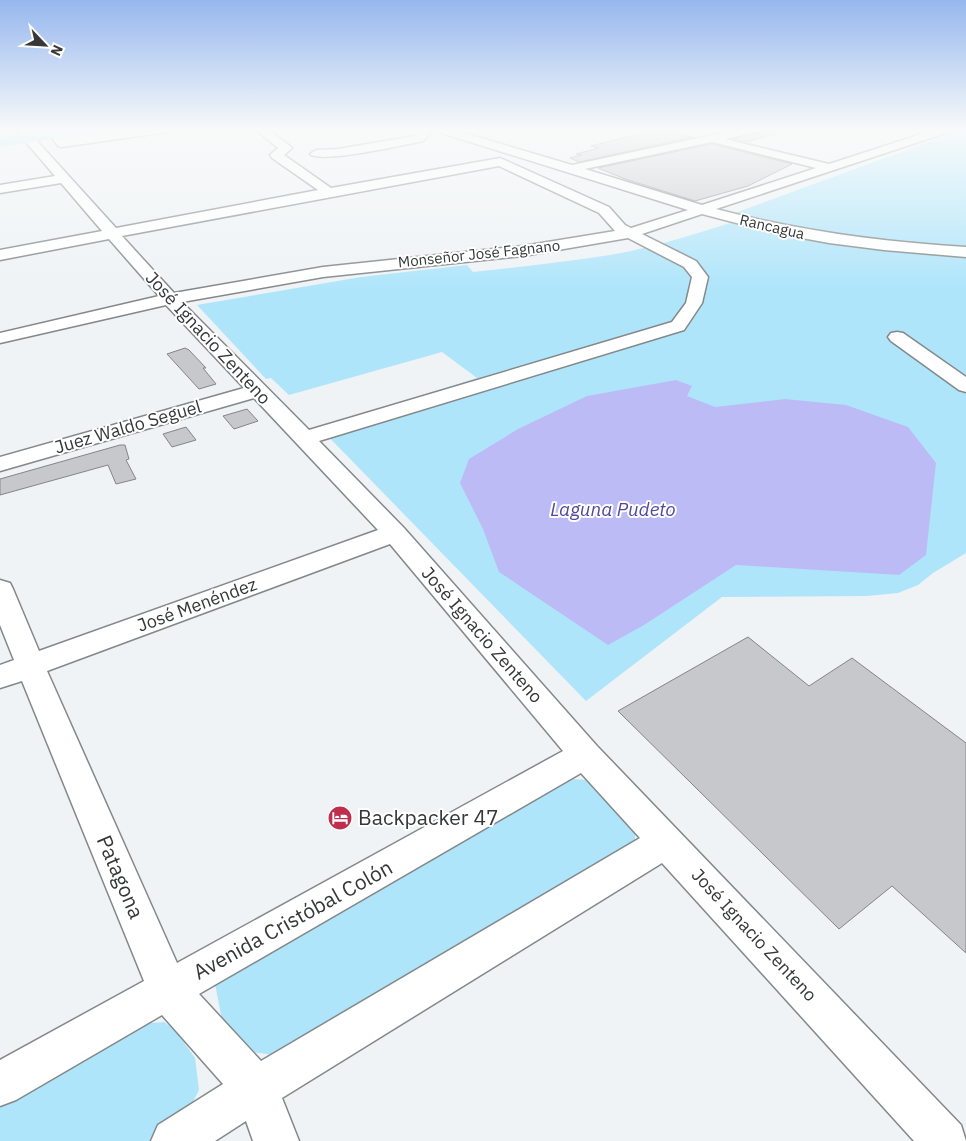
<svg xmlns="http://www.w3.org/2000/svg" width="966" height="1141" font-family="'IBM Plex Sans',sans-serif">
<style>
.green{fill:#afe5fb}
.water{fill:#bcbbf6}
.building{fill:#c6c8cb;stroke:#838588}
.lines{fill:none;stroke-linecap:round;stroke-linejoin:round}
.minor-casing{stroke:#84888a;stroke-width:3}
.major-casing{stroke:#cfcfcf;stroke-width:2}
.minor{fill:#fff;fill-rule:evenodd}
.major{fill:#8ee8e8;fill-rule:evenodd}
.labels{text-anchor:middle;stroke-width:4;stroke-linejoin:round;paint-order:stroke}
.far-street-label{font-size:15px;fill:#353738;stroke:#fff}
.street-label{font-size:18px;fill:#353738;stroke:#fff}
.water-label{font-size:19px;font-style:italic;fill:#52489d;stroke:#fff}
.near-poi-label{font-size:21px;fill:#353738;stroke:#fff;text-anchor:start}
.near-street-label{font-size:21px;fill:#353738;stroke:#fff}
</style>
<rect width="100%" height="100%" fill="#eff3f5"/>
<!-- green -->
<g class="green">
<path d="M964,129H966V553L933,573L918,585L898,593L867,596L722,597L586,701L319,427L477,378L442,352L289,395L271,378L266,379L197,305L361,277L467,265L473,272C519,267 565,262 610,255C657,247 701,232 746,218L735,213Z"/>
<polygon points="573,779 588,780 635,831 635,851 289,1057 252,1052 222,1020 215,984"/>
<polygon points="164,1022 175,1030 195,1058 199,1090 182,1123 153,1141 0,1141 0,1100 141,1024"/>
</g>
<!-- water -->
<polygon class="water" points="676,380 692,386 687,396 715,407 785,399 846,405 908,427 936,463 926,555 899,575 736,565 644,625 608,645 499,572 483,529 460,483 469,459 518,429 587,396"/>
<!-- building -->
<g class="building">
<polygon points="658,129 693,137 579,162 570,158 582,155 576,154 599,148 591,146"/>
<polygon points="763,129 777,129 778,133 747,142 733,139 760,133"/>
<polygon points="712,144 792,164 748,186 695,201 625,179 598,168"/>
<polygon points="185,348 189,350 206,368 203,368 216,384 199,389 167,354"/>
<polygon points="247,409 258,421 234,429 223,416"/>
<polygon points="186,427 196,440 172,447 163,434"/>
<polygon points="120,445 125,445 129,459 126,460 136,479 116,484 108,465 0,495 0,479"/>
<polygon points="748,637 809,686 852,658 966,743 966,953 892,886 839,929 618,711"/>
</g>
<g class="lines">
<defs>
<g id="minor">
<path d="M18,129H28V131L116,228L318,190L272,158L270,155L278,148L255,129H267L290,146L292,148L284,155L331,188L500,158L609,207L625,225L631,228L688,210L435,131L434,129H451L572,165L741,129H761L760,131L725,139L829,164L937,129H953L952,131L716,209C799,231 881,242 966,247V257L884,250L829,243L775,233L702,214L642,234L696,261L708,277L702,303L684,330L319,441L404,528L597,746L961,1125L966,1141H914L662,863L282,1098L299,1141H253L246,1121L215,1141H151L158,1125L223,1084L162,1015L16,1100L0,1106V1060L144,981L22,681L0,688V665L14,660L0,625V580L10,583L13,589L39,651L378,530L254,398L0,471V457L244,388L166,305L0,343V333L159,296L109,239L0,260V250L102,231L61,183L0,193V185L55,176L18,133ZM712,142L816,168L702,205L585,169ZM499,166L599,213L615,231L523,246L323,267L174,293L122,236ZM628,238L684,267L692,277L686,303L672,322L309,430L182,302L323,277L523,256ZM390,544L563,751L177,963L47,671ZM581,773L640,838L261,1061L199,994Z"/>
<polygon points="100,129 128,129 126,132 144,129 172,129 167,132 62,147 58,146 52,138 58,135"/>
<path d="M422,129H433L423,141L419,142C402,145 320,164 310,154L316,150L338,149L415,136Z"/>
<polygon points="897,332 903,333 966,377 966,392 959,390 891,341 888,337 891,333"/>
</g>
<polygon id="major" points="68,129 98,129 92,132 0,146 0,138"/>
</defs>
<!-- minor casing -->
<use href="#minor" class="minor-casing"/>
<!-- major casing -->
<use href="#major" class="major-casing"/>
<!-- minor -->
<use href="#minor" class="minor"/>
<!-- major -->
<use href="#major" class="major"/>
</g>
<!-- sky -->
<linearGradient id="sky" x2="0" y2="1"><stop stop-color="#96b7ee"/><stop offset="0.45" stop-color="#f8fafa"/><stop offset="1" stop-color="#f8fafa" stop-opacity="0"/></linearGradient>
<rect width="966" height="289" fill="url(#sky)"/>
<!-- icons -->
<defs>
<symbol id="hotel-disc" viewBox="-11 -11 22 22"><circle r="9.5" fill="#bf2f4d" stroke="#fff"/><path d="M-6-4.5h1.5V1H6V5H4.5V3h-9V5H-6ZM-4 0a1.8 1.8 0 1 1 3.6 0ZM.5 0V-2.5h3Q6-2.5 6 0Z" fill="#fff"/></symbol>
</defs>
<g fill-rule="evenodd">
<use href="#hotel-disc" x="326" y="804" width="28" height="28"/>
</g>
<g class="labels">
<!-- far-street labels -->
<g class="far-street-label">
<text transform="translate(772 227) rotate(13)" y="5">Rancagua</text>
<text transform="translate(479 254) rotate(-6)" y="5">Monseñor José Fagnano</text>
</g>
<!-- street labels -->
<g class="street-label">
<text transform="translate(208 338) rotate(47)" y="6">José Ignacio Zenteno</text>
<text transform="translate(128 427) rotate(-16)" y="6">Juez Waldo Seguel</text>
<text transform="translate(197 605) rotate(-20)" y="6">José Menéndez</text>
<text transform="translate(482 635) rotate(49)" y="6">José Ignacio Zenteno</text>
<text transform="translate(754 935) rotate(47)" y="6">José Ignacio Zenteno</text>
</g>
<!-- water labels -->
<g class="water-label">
<text x="613" y="516">Laguna Pudeto</text>
</g>
<!-- near-poi labels -->
<g class="near-poi-label">
<text x="358" y="825">Backpacker 47</text>
</g>
<!-- near-street labels -->
<g class="near-street-label">
<text transform="translate(120 877) rotate(67)" y="7">Patagona</text>
<text transform="translate(293 920) rotate(-29)" y="7">Avenida Cristóbal Colón</text>
</g>
</g>
<!-- north arrow -->
<g transform="translate(45 45) rotate(115)" stroke="#ffffff" stroke-width="4" paint-order="stroke">
<path d="M0-4L9 19L0 12L-9 19Z" fill="#353738"/>
<text y="-8" font-size="14" font-weight="bold" text-anchor="middle" fill="#353738">N</text>
</g>
</svg>
